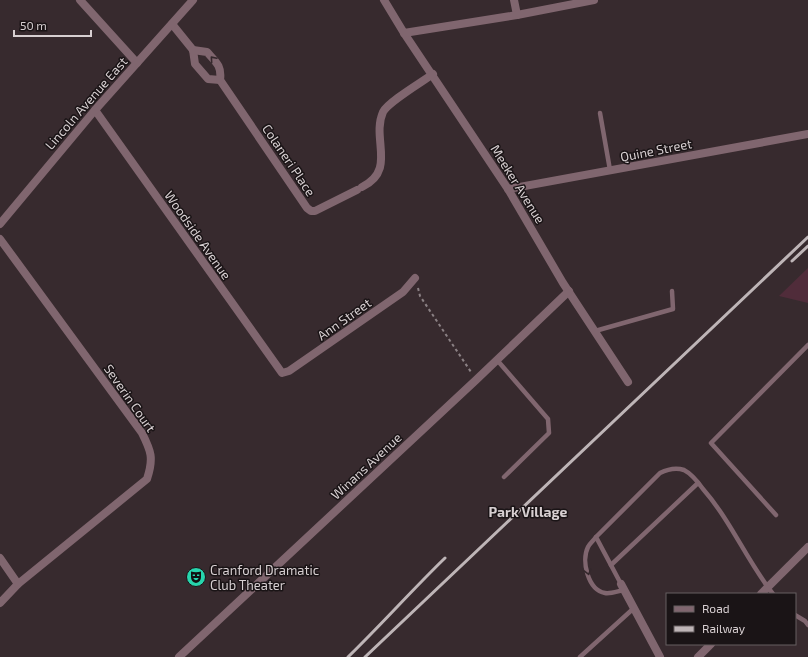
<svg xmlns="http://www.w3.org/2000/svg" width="808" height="657" font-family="'Exo 2',sans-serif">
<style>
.green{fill:#502c3a}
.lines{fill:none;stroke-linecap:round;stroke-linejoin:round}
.path{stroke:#8b8184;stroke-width:2;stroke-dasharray:3 3;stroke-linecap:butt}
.service{stroke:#80666f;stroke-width:4.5}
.minor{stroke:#80666f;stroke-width:8}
.rail{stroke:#beb5b7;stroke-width:3}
.oneway{stroke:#34282c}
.labels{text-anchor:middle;stroke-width:3;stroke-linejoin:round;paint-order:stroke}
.street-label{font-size:13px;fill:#d7cfd1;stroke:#1a1416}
.poi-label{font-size:13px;fill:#d7cfd1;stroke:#1a1416;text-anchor:start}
.neighbourhood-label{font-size:14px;font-weight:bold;fill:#d7cfd1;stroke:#1a1416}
</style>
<rect width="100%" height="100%" fill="#372a2e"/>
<!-- green -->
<polygon class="green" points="808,268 808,303 779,296"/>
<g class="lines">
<!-- path -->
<polyline class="path" points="418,288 420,296 471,372"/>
<!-- service -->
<g class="service">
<polyline points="600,113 610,170"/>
<polyline points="595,331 673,309 672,291"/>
<polyline points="497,360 548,419 549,433 504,477"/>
<polyline points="776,515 711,443 808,345"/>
<path d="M596,537C594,540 590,543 588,547C581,561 588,590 605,593C611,594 618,591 624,590"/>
<polyline points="611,565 698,483"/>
<path d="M621,584L596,537L660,473C668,469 675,467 684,470C692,474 698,482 703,489C731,521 747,561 773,594"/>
<polyline points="795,615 805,621 808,625"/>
<polyline points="580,657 634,608"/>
</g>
<!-- minor -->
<g class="minor">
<polyline points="80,0 137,63"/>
<polyline points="384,0 404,33 508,189 563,283 628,382"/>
<polyline points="514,0 517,15"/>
<polyline points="172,24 193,50 195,64 208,79 220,80"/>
<polyline points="404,33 517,15 594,0"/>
<path d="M193,50L207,52C216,62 222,66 220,80L307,208L311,211H315L357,190"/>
<polyline points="95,110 282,373 289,371 403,292 415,278"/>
<path d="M362,187C397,170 371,139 383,112C388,102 422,82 433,74"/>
<polyline points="508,189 808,134"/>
<polyline points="0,224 95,110 193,0"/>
<path d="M0,239L142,433C151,451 154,458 147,479L18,584L0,603"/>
<polyline points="0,558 18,584"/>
<polyline points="621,584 660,657"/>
<polyline points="761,594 808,547"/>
<polyline points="179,657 476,380 569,291"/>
<polyline points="698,657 711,644"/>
</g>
<!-- rail -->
<g class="rail">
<polyline points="792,261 808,246"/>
<path d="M348,657C381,625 412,590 445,558"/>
<polyline points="365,657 808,237"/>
</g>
</g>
<!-- one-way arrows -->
<defs><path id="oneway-chevron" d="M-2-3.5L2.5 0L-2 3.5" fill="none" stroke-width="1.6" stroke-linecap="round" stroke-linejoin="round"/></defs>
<g class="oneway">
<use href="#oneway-chevron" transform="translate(213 59) rotate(-131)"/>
<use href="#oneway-chevron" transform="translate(588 572) rotate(75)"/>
</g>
<!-- icons -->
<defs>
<symbol id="theatre-disc" viewBox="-11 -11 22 22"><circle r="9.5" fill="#27d5ad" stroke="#1a1416"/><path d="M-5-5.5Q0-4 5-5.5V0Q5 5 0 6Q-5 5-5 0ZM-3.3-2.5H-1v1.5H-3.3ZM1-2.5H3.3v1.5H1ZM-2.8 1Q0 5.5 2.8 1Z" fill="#111"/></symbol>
</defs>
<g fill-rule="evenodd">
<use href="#theatre-disc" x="185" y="566" width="22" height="22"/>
</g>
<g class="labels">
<!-- street labels -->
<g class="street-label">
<text transform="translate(86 103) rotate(-49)" y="5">Lincoln Avenue East</text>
<text transform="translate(656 150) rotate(-11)" y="5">Quine Street</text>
<text transform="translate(289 160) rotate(56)" y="5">Colaneri Place</text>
<text transform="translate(518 184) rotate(58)" y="5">Meeker Avenue</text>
<text transform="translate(198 235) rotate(55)" y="5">Woodside Avenue</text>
<text transform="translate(344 319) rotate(-35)" y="5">Ann Street</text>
<text transform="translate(130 398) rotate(55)" y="5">Severin Court</text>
<text transform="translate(366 466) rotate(-43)" y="5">Winans Avenue</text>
</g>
<!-- poi labels -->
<g class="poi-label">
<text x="210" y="575">Cranford Dramatic<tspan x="210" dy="15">Club Theater</tspan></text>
</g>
<!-- neighbourhood labels -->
<g class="neighbourhood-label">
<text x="528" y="517">Park Village</text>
</g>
</g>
<!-- legend -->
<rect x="666" y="593" width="130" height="52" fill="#1a1416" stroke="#665f61"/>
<rect x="674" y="606" width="20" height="6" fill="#80666f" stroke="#665f61"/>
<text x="702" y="613" font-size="12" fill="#d7cfd1">Road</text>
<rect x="674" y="626" width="20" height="6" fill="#beb5b7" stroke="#665f61"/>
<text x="702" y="633" font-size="12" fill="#d7cfd1">Railway</text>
<!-- scale -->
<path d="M14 30v6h77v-6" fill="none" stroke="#d7cfd1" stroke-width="2"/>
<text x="20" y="30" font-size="12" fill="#d7cfd1" stroke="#1a1416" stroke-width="3" paint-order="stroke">50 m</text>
</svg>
